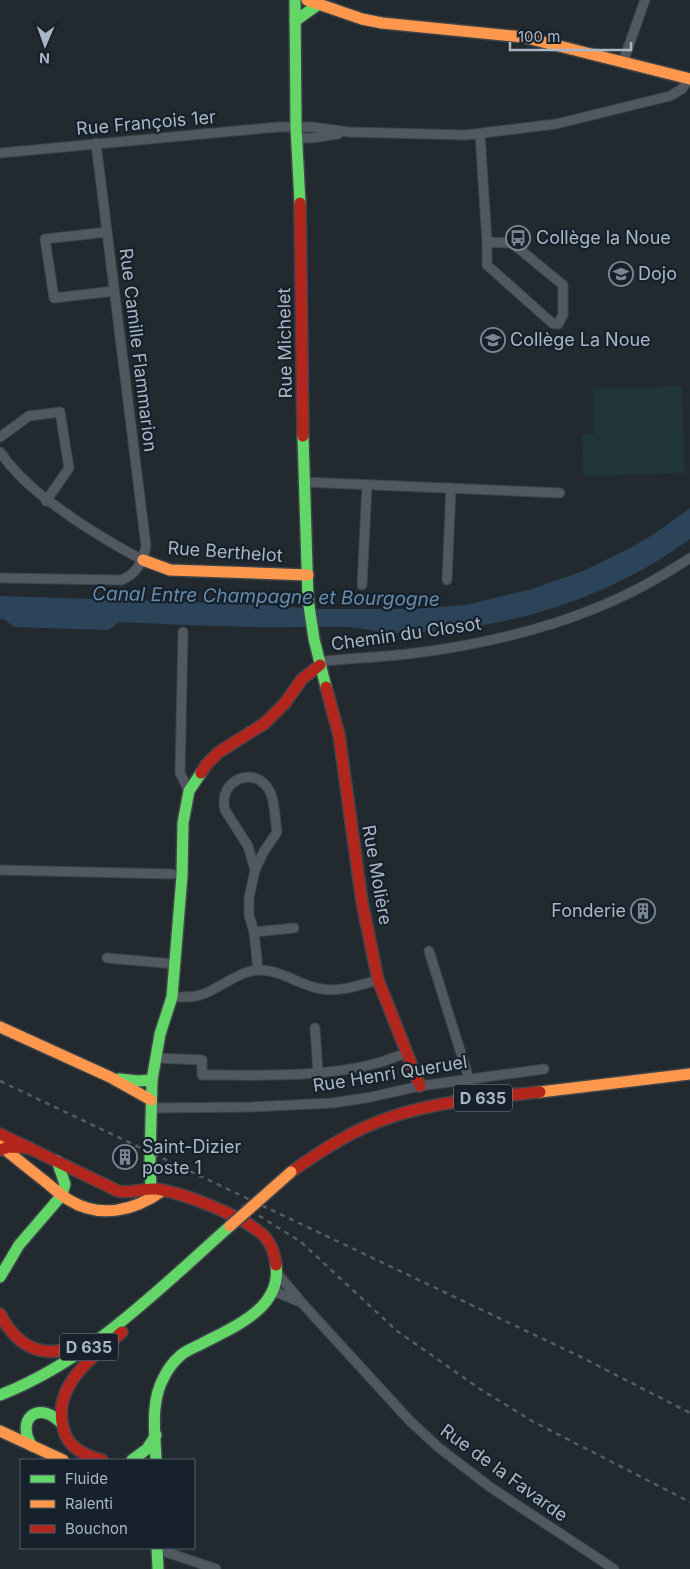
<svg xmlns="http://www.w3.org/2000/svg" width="690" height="1569" font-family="Inter,sans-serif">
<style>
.green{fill:#1f3536}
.water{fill:#2b445a}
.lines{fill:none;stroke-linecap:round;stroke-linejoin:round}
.street-casing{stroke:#3e454a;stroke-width:11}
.fast-casing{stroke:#3e454a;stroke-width:14}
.slow-casing{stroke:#3e454a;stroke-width:14}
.jam-casing{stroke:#3e454a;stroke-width:14}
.street{stroke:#515860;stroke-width:9}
.fast{stroke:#63d668;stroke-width:11}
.slow{stroke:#ff974d;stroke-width:11}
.jam{stroke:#b3261e;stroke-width:11}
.rail{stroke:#555c63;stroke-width:2.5;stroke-dasharray:5 5;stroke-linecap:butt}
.slow-bridge-casing{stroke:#3f474e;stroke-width:14;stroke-linecap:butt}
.slow-bridge{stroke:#ff974d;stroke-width:11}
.labels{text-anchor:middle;stroke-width:4.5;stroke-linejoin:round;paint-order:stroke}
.shield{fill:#16212b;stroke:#7d8a97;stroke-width:1}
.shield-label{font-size:16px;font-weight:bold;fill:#a9b7c5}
.street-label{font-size:18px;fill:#a9b7c5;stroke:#16212b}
.poi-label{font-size:18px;fill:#a9b7c5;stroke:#16212b;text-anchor:start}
.water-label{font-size:19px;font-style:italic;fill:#668cac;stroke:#16212b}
</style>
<rect width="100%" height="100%" fill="#222a30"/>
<!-- green -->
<polygon class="green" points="682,386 685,473 583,476 582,435 594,434 593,389"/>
<!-- water -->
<path class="water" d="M690,508V539C604,602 497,633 392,633C377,633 362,627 347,627C315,626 283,628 252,627C208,626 163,624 119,622L108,630L14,627L5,620L0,619V596L251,604L317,609H414L466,605L532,589L583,571L632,547L654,534Z"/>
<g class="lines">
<defs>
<g id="street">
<polyline points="623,62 645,0"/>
<polyline points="480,134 487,242 487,265 552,323 558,324 563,315 563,285 512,243 487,242"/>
<polyline points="296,138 312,138 338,134"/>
<polyline points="0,153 278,127 312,127 349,132 466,135 556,124 670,96 682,89 689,79"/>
<polyline points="107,232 45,239 54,298 114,291"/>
<polyline points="0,437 29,416 60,412 69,468 46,501"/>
<path d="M0,452C21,482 49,502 80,523C100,536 121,549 143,560"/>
<polyline points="304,482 560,493"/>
<path d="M0,578L121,580C136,575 143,561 146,546L96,143"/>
<polyline points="447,580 451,488"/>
<polyline points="362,585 367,485"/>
<polyline points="183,632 180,773 189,791"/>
<path d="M320,665L325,661C355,658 386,657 416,653C476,645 540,631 596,608C629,595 661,577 690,558"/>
<polyline points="0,870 172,874"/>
<path d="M255,870L263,853L277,832C275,821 275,799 269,790C254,764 217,781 225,810L248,846L255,870L249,898V915L254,932L258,970"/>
<polyline points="254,932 294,928"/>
<polyline points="429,951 469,1079"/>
<polyline points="107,958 175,964"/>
<path d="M172,997C183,997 195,998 206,993C222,986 240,971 259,970C282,970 300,986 322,989C341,992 360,985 378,980"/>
<polyline points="315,1028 318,1072"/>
<path d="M155,1058L202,1060V1075C260,1075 322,1078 378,1063C388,1060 397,1056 407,1053"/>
<polyline points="151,1108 251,1107 333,1103 371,1097 420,1086 544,1069"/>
<polyline points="277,1273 302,1303 409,1420 438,1447 490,1487 614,1569"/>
<polyline points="273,1291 300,1302"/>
<polyline points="157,1549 216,1569"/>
</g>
<g id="fast">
<polyline points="295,0 296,127 300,203"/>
<polyline points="295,21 319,4"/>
<polyline points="303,436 308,599 314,639 326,687"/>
<polyline points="119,1079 138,1081 152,1080"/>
<polyline points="151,1189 150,1161 152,1080 160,1034 172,997 182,876 183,823 189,791 201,773"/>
<polyline points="0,1277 19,1245 62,1195 65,1184 57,1161"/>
<path d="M0,1395C90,1360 159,1289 230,1226"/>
<path d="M32,1446C15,1420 38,1399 61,1423"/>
<polyline points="132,1460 147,1449 156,1435"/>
<path d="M156,1460C155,1433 150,1402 164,1377C168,1369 173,1362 180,1356C186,1350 196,1347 203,1343C234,1327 282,1308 276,1265"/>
<polyline points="157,1548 158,1569"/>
</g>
<g id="slow">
<polyline points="307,0 362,19 382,23 523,37 690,79"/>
<polyline points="143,560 170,570 308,575"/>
<polyline points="0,1027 110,1077 151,1100"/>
<polyline points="540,1092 690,1074"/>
<path d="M0,1145C14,1157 28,1168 42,1179C51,1186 59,1194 69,1200C100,1219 134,1211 162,1191"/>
<polyline points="0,1431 63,1460"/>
</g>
<g id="jam">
<polyline points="300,203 303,436"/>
<polyline points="326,687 339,735 362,902 378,980 420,1086"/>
<polyline points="201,773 206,765 219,752 265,723 285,703 302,679 320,665"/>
<path d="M0,1134L118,1191C131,1194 143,1188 156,1189C184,1193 246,1217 265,1237C272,1245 275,1255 276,1265"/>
<polyline points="0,1150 8,1147 30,1148"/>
<path d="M291,1172C322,1150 354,1129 391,1117C438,1101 491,1097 540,1092"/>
<path d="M0,1314C20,1352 50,1362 88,1340"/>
<path d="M102,1460C86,1456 69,1448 64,1431C50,1386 92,1358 122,1332"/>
</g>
</defs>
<!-- street casing -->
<use href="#street" class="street-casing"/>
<!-- fast casing -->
<use href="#fast" class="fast-casing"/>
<!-- slow casing -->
<use href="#slow" class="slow-casing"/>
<!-- jam casing -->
<use href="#jam" class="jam-casing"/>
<!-- street -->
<use href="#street" class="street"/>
<!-- fast -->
<use href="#fast" class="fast"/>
<!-- slow -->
<use href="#slow" class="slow"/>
<!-- jam -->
<use href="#jam" class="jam"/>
<!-- rail -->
<g class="rail">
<polyline points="0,1081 581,1357 690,1413"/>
<polyline points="242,1205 301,1242 397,1331 480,1389 532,1421 690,1502"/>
</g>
<defs>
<polyline id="slow-bridge" points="230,1226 291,1172"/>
</defs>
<!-- slow-bridge casing -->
<use href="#slow-bridge" class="slow-bridge-casing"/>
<!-- slow-bridge -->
<use href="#slow-bridge" class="slow-bridge"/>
</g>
<!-- icons -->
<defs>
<symbol id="bus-ring" viewBox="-11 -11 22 22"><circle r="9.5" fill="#16212b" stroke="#7a8691" stroke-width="1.5"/><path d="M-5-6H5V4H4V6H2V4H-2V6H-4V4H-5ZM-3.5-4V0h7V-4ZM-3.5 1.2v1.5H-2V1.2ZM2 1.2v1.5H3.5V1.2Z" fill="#7a8691"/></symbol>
<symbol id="university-ring" viewBox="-11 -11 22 22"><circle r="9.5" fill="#16212b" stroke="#7a8691" stroke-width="1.5"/><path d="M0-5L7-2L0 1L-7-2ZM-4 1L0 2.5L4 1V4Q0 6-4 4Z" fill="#7a8691"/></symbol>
<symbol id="school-ring" viewBox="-11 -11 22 22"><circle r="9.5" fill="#16212b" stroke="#7a8691" stroke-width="1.5"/><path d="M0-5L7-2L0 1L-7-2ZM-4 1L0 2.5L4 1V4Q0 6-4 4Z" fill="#7a8691"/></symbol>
<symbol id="building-ring" viewBox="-11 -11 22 22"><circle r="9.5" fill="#16212b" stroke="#7a8691" stroke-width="1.5"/><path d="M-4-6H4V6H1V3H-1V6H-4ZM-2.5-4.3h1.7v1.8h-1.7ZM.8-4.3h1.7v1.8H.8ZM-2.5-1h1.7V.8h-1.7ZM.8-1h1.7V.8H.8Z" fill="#7a8691"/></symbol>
</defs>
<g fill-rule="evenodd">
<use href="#bus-ring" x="504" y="224" width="28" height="28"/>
<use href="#university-ring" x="607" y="260" width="28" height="28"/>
<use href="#school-ring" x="479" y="326" width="28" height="28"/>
<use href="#building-ring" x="629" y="897" width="28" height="28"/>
<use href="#building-ring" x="111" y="1143" width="28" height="28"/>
</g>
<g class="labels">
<!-- shield labels -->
<g class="shield">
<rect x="454" y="1084.5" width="58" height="27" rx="4"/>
<rect x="60" y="1333.5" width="58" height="27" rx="4"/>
</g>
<g class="shield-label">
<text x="483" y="1104">D 635</text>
<text x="89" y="1353">D 635</text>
</g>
<!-- street labels -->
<g class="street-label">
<text transform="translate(146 123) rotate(-5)" y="6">Rue François 1er</text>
<text transform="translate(285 343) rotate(-91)" y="6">Rue Michelet</text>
<text transform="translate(138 350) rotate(83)" y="6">Rue Camille Flammarion</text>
<text transform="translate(225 552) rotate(4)" y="6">Rue Berthelot</text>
<text transform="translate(406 634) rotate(-8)" y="6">Chemin du Closot</text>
<text transform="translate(377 875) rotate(80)" y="6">Rue Molière</text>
<text transform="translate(390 1074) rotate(-9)" y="6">Rue Henri Queruel</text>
<text transform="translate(504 1473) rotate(36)" y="6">Rue de la Favarde</text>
</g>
<!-- poi labels -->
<g class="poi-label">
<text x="536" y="244">Collège la Noue</text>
<text x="638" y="280">Dojo</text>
<text x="510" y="346">Collège La Noue</text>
<text x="626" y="917" text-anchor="end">Fonderie</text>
<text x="142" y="1153">Saint-Dizier<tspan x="142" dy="21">poste 1</tspan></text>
</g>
<!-- water labels -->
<g class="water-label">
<text transform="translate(266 596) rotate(1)" y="7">Canal Entre Champagne et Bourgogne</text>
</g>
</g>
<!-- legend -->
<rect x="20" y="1459" width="175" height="90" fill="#16212b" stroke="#515d69"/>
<rect x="30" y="1475" width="25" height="8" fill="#63d668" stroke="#515d69"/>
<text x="65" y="1484" font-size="15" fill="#a9b7c5">Fluide</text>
<rect x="30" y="1500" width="25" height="8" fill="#ff974d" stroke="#515d69"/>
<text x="65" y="1509" font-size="15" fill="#a9b7c5">Ralenti</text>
<rect x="30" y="1525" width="25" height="8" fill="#b3261e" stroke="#515d69"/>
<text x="65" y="1534" font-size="15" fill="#a9b7c5">Bouchon</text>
<!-- north arrow -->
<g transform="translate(45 45) rotate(182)" stroke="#16212b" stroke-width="4" paint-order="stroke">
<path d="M0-4L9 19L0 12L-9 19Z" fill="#a9b7c5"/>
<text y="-8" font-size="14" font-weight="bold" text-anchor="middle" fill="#a9b7c5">N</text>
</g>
<!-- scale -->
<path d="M510 42v8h121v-8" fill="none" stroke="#a9b7c5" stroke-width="2.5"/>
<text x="518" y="42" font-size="15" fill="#a9b7c5" stroke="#16212b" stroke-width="4" paint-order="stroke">100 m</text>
</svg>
